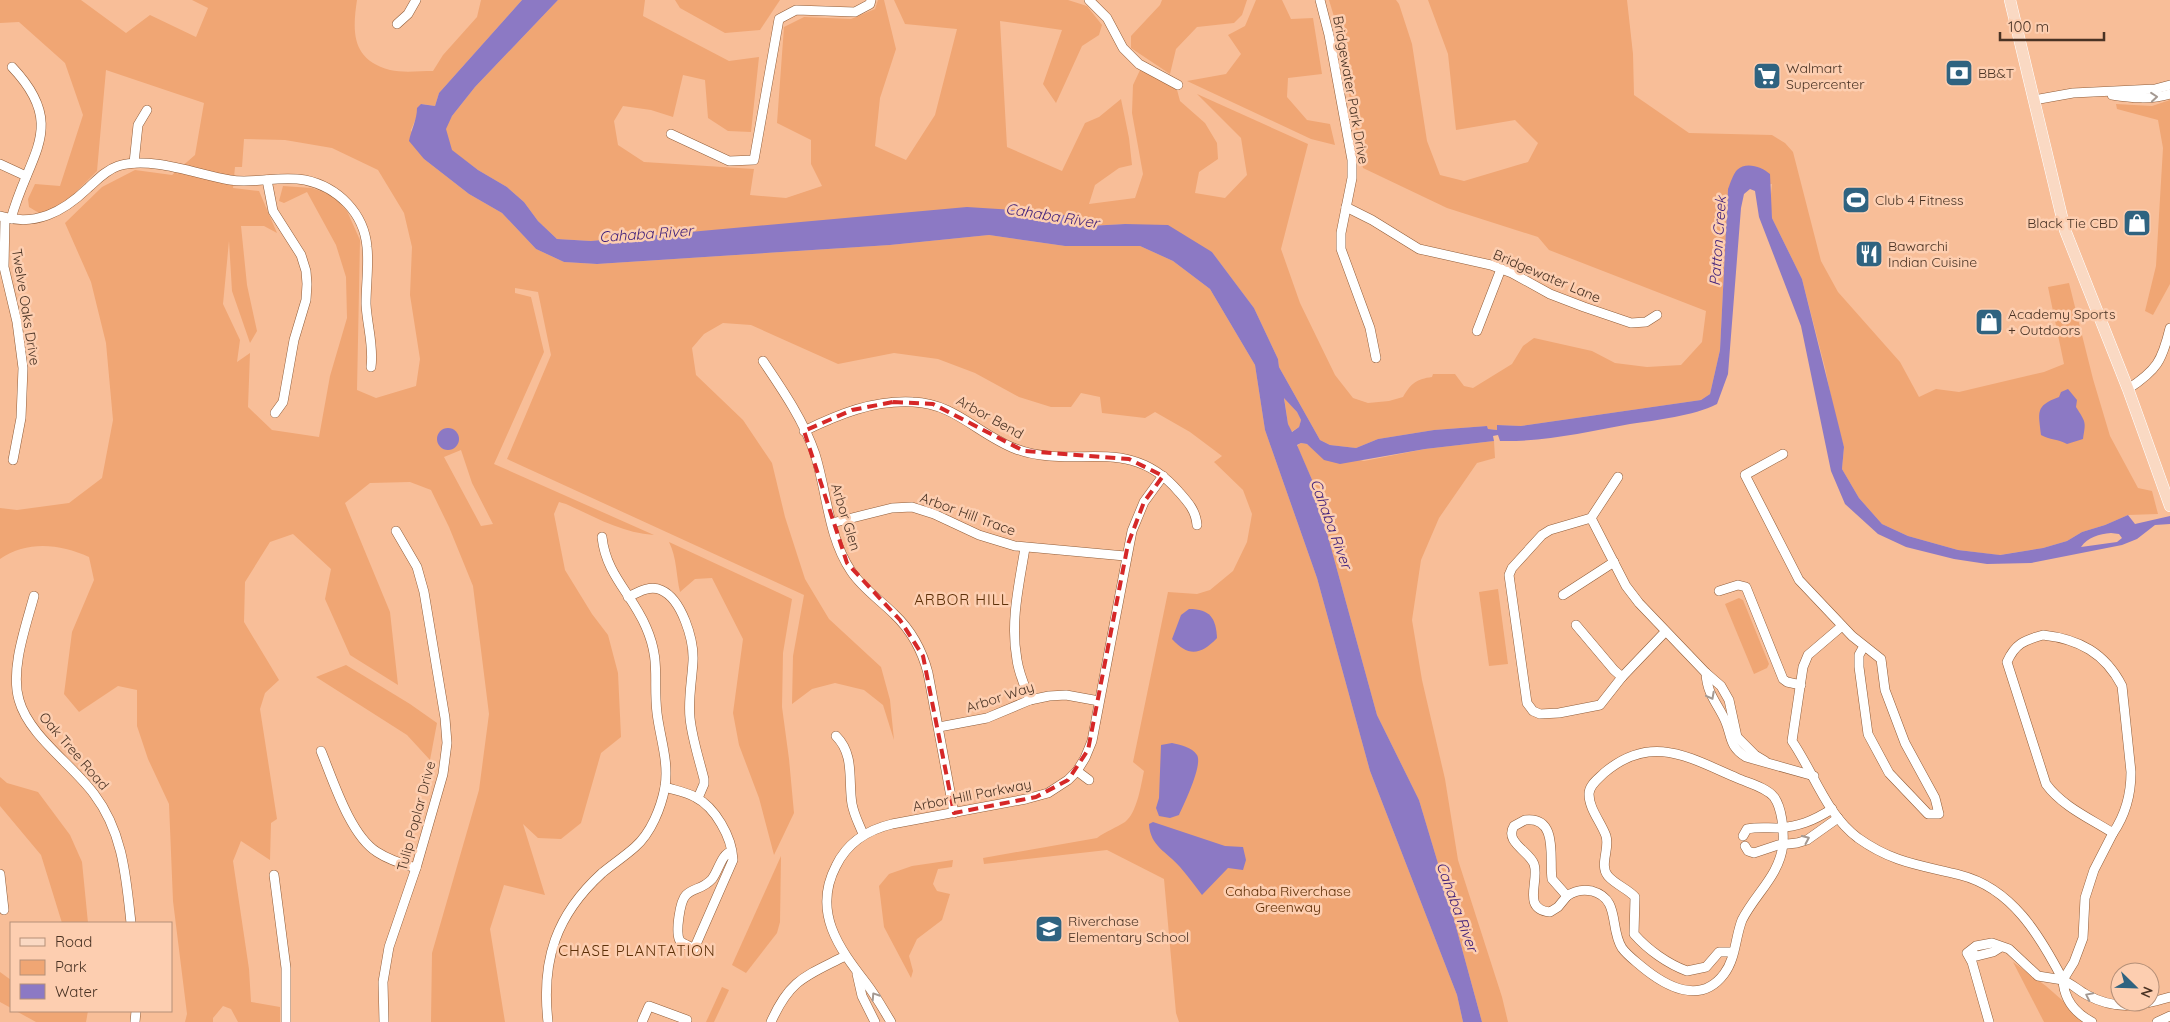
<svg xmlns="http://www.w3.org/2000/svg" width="2170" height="1022" font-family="Quicksand,sans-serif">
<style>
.green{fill:#f0a674;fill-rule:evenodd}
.water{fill:#8c79c4;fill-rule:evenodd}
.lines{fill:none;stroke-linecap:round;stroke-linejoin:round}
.minor-casing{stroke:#905d39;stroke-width:10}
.major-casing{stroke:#fff;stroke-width:12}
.minor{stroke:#fff;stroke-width:9}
.major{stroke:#fad9c3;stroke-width:11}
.oneway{stroke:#a49992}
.marked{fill:none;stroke:#d62828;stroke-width:4;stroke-dasharray:10 6;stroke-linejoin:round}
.labels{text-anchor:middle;stroke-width:5;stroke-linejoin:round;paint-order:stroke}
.poi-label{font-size:14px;fill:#4a3324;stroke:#fdceb0;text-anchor:start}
.street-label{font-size:14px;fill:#4a3324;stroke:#fdceb0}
.park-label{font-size:14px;fill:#5e2e05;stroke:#fdceb0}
.water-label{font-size:15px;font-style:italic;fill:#42227b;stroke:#fdceb0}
.neighbourhood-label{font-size:15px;letter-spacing:1px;fill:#5e3008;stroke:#fdceb0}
</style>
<rect width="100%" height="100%" fill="#f8be98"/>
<!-- green -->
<g class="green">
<path d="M0,0H81L126,33L150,15L196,37L208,8L192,0H357C352,33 352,60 390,70C403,73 419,71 433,71L443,55L477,17L481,0H522L439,93L435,106L422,104L411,130L424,159L469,194L502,213L536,249L564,262L597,264L890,245L989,235L1065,246H1140L1173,261L1210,289L1255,365L1265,430L1317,578L1370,771L1457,995L1463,1022H1179L1176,1013L1164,879L1107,850L984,864L983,858L1097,838C1106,831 1116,828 1125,822C1137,813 1141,785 1144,771L1133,762L1168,592L1197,594L1210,590L1233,571L1247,542L1252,514L1243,490L1214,462L1222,456L1190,432L1155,412L1145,418L1102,413L1100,397L1081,393L1071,407H1051L1019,397L975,373L938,359L894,353L838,364L751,325L723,323L704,334L692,348L696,375L743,420L772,463L785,517L805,579L829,619L881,667L890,700L894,740L883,705L864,690L835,683L812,689L792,704L793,656L804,595L507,459L551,355L538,292L515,288V293L531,297L544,352L494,464L654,535C622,533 595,517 566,504L559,502L554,514L565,570L592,614L608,635L618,673L621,737L601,753L581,823L561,839L538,838L523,824L545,895L504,885L490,929L505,1022H431L432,953L479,790L489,714L473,586L449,527L431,490L410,482L370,483L345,503L390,612L398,685L350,655L325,599L331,569L293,534L270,542L245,582L244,622L279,680L265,693L260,709L277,819L271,823L270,860L241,841L233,861L249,969L251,1002L280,1007V1022H238L231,1009L223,1006L213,1018V1022H185L187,1014L173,901L169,804L148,759L137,726V690L118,686L79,712L64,694L72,632L94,580L89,557C60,544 28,540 0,559V508L17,510L69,503L102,478L113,420L106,343L91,282L65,223L102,187L135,170L172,175L195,155L204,103L106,70L97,171L59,209L39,213L29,207L28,199L35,184L60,186L83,115L65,63L19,22L0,23ZM244,139L285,140L332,148L378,170L404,213L412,247L410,295L420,359L416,386L376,398L357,390L360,240L347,211L332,195L312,188L283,186L279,201L284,203L307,192L336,245L346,277L347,318L330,376L319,437L272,430L248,407L250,353L237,362L240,340L223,304L229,241L232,291L250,343L257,331L247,285L241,226H264L277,233L259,191L233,188L235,167H242ZM461,450L472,483L493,524L481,526L444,457Z"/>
<path d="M558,0H645L643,16L729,61L759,57L751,132L728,131L708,118L705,80L683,75L673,117L651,110L623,106L614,121L618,145L644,162L754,169L750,195L786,198L822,186L811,164V140L777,123L784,27L804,17L851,19L875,9L878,0H884L896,49L880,98L875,146L906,160L935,115L957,29L905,24L894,0H1068L1087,6L1102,25L1099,35L1082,46L1056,103L1043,84L1062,30L1000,21L1007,147L1062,171L1085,123L1099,117L1121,99L1129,138L1132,165L1119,168L1095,185L1089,204L1135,198L1143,174L1132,113L1133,85L1141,68L1176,86L1180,101L1205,123L1217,143L1218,159L1199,172L1195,193L1225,198L1247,175L1241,138L1197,94L1308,144L1281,249L1300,303L1335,375L1353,398L1368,403L1389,401L1403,397C1411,383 1417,379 1432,377L1433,374H1455L1464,386L1473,388L1512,364L1523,346L1534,338L1592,351L1615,363L1647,367L1681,365L1702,342L1706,311L1549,250L1538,237L1447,208L1363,168L1335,20L1329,0H1396L1399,4L1412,44L1427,141L1440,175L1464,181L1528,162L1538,143L1515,120L1456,130L1448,54L1428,0H1627L1633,54L1634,95L1689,133L1772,135L1785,143L1793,152L1821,261L1838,292L1900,362L1919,397L1936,389L1959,392L2044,372L2064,364L2048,287L2069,283L2093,379L2110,436L2138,488L2152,491L2158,514L2128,515L2105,525L2082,532L2067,541L2043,548L1999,555L1958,550L1908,536L1882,524L1859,498L1842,469L1844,447L1836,421L1825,368L1802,279L1772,218L1770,203L1772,184L1728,189L1720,350L1710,394L1701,400L1521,426L1497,425V430L1488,429L1487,426L1434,430L1378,439L1356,448L1330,445L1320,440L1279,367L1278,359L1254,308L1212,252L1125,224L1088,226L1059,213L591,241L557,239L538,221L524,202L507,187L478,170L451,150L445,129L452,116L475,87Z"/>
<polygon points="675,0 780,0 760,30 725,33 680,8"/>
<polygon points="1162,0 1247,0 1242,15 1234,23 1197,27 1176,49 1170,74 1131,48 1131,36 1160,5"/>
<polygon points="1256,0 1282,0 1291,19 1313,18 1322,74 1288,78 1287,97 1307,120 1330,124 1335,145 1311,139 1187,81 1226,74 1241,54 1228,35 1245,26"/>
<polygon points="2170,100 2170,284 2153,315 2145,311 2156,266 2163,148 2158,120 2117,109 2116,104 2152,106"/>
<polygon points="1284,397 1297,412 1301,420 1299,427 1291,432 1288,424"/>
<polygon points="1494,441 1495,458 1477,463 1439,518 1421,560 1412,620 1422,680 1445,779 1458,860 1502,997 1508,1022 1482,1022 1446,890 1419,800 1377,715 1313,482 1297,446 1301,443 1307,444 1313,449 1364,461 1425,449"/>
<path d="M669,542L792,599L783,653L782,707L789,759L794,813L774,855L759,798L739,745L733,713L743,639L712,578L695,579L680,592C676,575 677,558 669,542Z"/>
<polygon points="1498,589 1508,664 1489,666 1479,592"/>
<polygon points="1739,598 1743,600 1769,664 1767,668 1754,674 1725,604"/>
<polygon points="346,665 410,704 437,723 430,760 407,735 316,677"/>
<polygon points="0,777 7,783 38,792 70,835 82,862 88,923 62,923 41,855 0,806"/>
<polygon points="781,856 780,922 777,933 746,973 732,965"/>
<polygon points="953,860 952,867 938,869 933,884 937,891 950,894 942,920 917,939 909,956 913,971 911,978 884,927 879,886 889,874 912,866"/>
<polygon points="2013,962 2046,986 2087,1022 2044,1022"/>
<polygon points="0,972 11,980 11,1008 0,1002"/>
<polygon points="722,987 729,990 714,1022 706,1022"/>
<polygon points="16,1011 88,1011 86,1022 36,1022"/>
</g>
<!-- water -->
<g class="water">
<path d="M522,0H558L475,87L452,116L446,129L452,150L478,170L507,187L524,202L538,221L557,239L591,241L967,207L1059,213L1088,226L1125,224L1168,225L1212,252L1254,308L1278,359L1279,367L1320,440L1330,445L1356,448L1378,439L1434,430L1487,426L1488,429L1497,430V425L1521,426L1701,400L1710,394L1720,350L1728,189C1730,184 1733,174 1737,170C1746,161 1762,167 1770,174L1772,218L1802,279L1844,447L1842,469L1859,498L1882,524L1908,536L1958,550L2000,555L2043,548L2067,541L2082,532L2105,525L2128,515L2135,524L2170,516V524L2155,525L2137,539L2122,545L2031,563L1987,564L1954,559L1906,547L1878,534L1845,504L1831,471L1801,326L1759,217L1755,191L1750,189L1744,194L1741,208L1728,374L1717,404C1693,416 1657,420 1630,424C1587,432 1544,442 1500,441L1498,435L1493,436L1494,441L1425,449L1340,464L1324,460L1307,444L1301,443L1297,445L1313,482L1377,715L1419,800L1446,890L1482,1022H1463L1457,995L1370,771L1317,578L1265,430L1255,365L1210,289L1173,261L1140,246H1065L989,235L890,245L597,264L564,262L536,249L502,213L469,194L424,159L409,141C411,130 417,120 417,108L421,104L435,106L439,93ZM1284,398L1297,412L1301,420L1299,427L1292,432L1288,424ZM2111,533L2119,534L2122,538L2117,542L2081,547C2088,537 2099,534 2111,533Z"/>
<path d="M2068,389L2077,400L2076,407C2086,423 2086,421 2083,439L2067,444C2059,439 2049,440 2041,435C2039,413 2034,406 2059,397L2061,392Z"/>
<circle cx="448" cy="439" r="11"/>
<path d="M1189,609C1210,609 1216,618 1217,638C1201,655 1188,657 1172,639L1181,615Z"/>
<path d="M1172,743C1180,745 1192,747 1197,755C1203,765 1184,804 1179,815L1170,818L1159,816L1156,808L1159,798L1161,745Z"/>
<path d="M1153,822L1225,846L1243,847L1246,860L1243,870L1228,868L1202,895C1195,886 1188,876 1180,867C1167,852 1150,846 1149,824Z"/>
</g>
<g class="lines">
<defs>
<g id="minor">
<polyline points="1089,0 1107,18 1123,48 1139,64 1178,85"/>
<polyline points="1320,0 1329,35 1352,160 1352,178 1341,233 1341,249 1370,328 1376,358"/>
<polyline points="397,24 408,14 416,0"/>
<path d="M2112,95C2131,98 2151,100 2170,94"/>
<polyline points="2034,100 2073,93 2155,89 2170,85"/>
<polyline points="671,134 729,161 754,160 779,19 796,10 855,12 870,4 871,0"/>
<polyline points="134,163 138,125 147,110"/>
<polyline points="0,164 26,176"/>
<polyline points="267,180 273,211 301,255 306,271 307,284 306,300 294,340 283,402 275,413"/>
<polyline points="1346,207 1372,220 1419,249 1491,265 1512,273 1550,294 1584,307 1631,323 1646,322 1657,315"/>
<path d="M0,216C35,227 63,212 88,188C97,180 106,170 118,166C151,156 196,174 230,180C255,184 280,175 305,180C338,187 364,213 367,247C369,265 366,285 366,304C367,325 374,346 371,367"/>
<polyline points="5,218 4,267 17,322 23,368 21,418 13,460"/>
<path d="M11,219C28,154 69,127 12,67"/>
<polyline points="1477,331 1501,269"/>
<path d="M763,361C782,389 804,421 815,454C827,492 828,537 851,571C862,588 880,600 894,614C911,630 922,650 928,673L954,813"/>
<path d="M2128,389C2157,370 2162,361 2170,328"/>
<path d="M804,431C839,414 873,400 913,402C954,403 979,435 1016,449C1076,471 1129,433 1179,492C1188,502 1196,511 1197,525"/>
<polyline points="1783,454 1745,475 1799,580 1852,636 1881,659 1885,690 1905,743 1935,798 1939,814 1928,814 1889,773 1868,734 1859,667 1859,655 1864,646"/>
<polyline points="1591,518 1618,477"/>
<polyline points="832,523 892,508 912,507 934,514 979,535 1015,546 1125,556"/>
<path d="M1025,548C1019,585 1010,622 1017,660C1019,674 1025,687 1030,700"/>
<polyline points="1719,591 1738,585 1746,587 1783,679 1787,682 1801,685"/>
<polyline points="1563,595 1614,562"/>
<path d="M34,596C26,626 10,669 19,700C29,736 72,764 94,794C123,832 126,877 131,923"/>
<path d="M628,597C638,592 650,585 661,590C682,599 694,640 693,661C692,680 688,699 690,718C692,738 699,759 704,779V784L698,798"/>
<polyline points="1576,625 1614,670 1622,677"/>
<path d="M1842,626L1808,655L1803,667L1792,741C1814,773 1826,814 1858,838C1893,863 1920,865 1960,875C2012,888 2040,936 2063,980"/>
<polyline points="1665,632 1622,677 1600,705 1559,713 1540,714 1533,711 1527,703 1509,575 1512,568 1542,535 1550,530 1591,518 1626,586 1639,603 1706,673 1721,686 1729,700 1737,737 1755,755 1765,761"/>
<path d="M2043,635C2079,639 2105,653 2122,686L2131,772C2131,794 2126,814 2113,833C2089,818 2062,806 2046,784L2007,662C2015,644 2024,640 2043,635Z"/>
<path d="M1706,673C1707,694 1717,703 1725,720C1732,735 1728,746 1746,757L1814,776"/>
<polyline points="939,727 987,718 1030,700 1049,696 1066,695 1099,701"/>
<path d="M836,736C855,755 848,780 852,804C854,815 859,824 863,834"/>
<path d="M321,751C333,780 350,835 377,852C389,860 402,864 416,868"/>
<polyline points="1077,771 1089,780"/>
<path d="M665,787C674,790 686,792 695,797C715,807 732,837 733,860L694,949C690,946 683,944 680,941C675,933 680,901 686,895C694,887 702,890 712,879C719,870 721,854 732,851"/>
<path d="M1525,820C1559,816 1549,859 1552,879L1567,896L1558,907L1550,912C1521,909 1540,881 1534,864C1529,851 1504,842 1514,826Z"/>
<path d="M1743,836L1747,829C1757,827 1766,828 1776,828C1798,827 1813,821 1832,809"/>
<polyline points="1745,846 1748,851 1754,853 1778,845 1797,843 1807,840 1838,818"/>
<polyline points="0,874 4,910"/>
<polyline points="274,875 286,968 286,1022"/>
<path d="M1567,896C1574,891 1583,889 1592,891C1621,899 1609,928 1622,948C1627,955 1634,960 1641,966C1665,986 1700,1006 1724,974C1736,958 1735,938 1742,920C1755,894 1780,875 1783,844C1784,830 1782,808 1774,797C1766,787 1748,783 1737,778C1688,757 1651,733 1604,773C1598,779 1589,785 1589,794C1589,809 1601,822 1606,836C1610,849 1599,865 1608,876C1616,885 1628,889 1635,897L1634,934C1648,950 1668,964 1687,971L1706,967L1719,952H1734"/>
<polyline points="1970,952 1977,956 1993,952 2001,947"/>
<polyline points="857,974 862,996 875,1022"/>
<polyline points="2063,980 2074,962 2083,938 2085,898 2094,870 2113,833"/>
<polyline points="135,1022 136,1011"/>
<polyline points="384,1022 383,982 389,947 416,868 443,774 447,743 445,718 424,592 417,567 396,531"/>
<path d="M548,1022C541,960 556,915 602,873C613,864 625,856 635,847C651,833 661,808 665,787C669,761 660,738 657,713C653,680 661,661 646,627C632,594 606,575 602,537"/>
<polyline points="642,1022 649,1006 687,1020"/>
<path d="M771,1022C790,979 806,976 845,956"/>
<path d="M891,1022C883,1009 876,996 866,983C839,948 812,912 836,866C847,843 867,830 892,824L1026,799L1048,793L1068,780L1077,771L1085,758L1092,741L1132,531L1144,502L1163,476"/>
<polyline points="1989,1022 1972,962 1967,953 1976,946 1992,943 2009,949 2038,976 2063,980"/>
<path d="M2092,1022C2075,1013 2064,999 2063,980C2072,984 2078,990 2087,995C2117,1011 2139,1006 2170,997"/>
<polyline points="2157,1022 2170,1016"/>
</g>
<polyline id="major" points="2010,0 2065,230 2128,389 2170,506"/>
</defs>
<!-- minor casing -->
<use href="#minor" class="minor-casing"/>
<!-- major casing -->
<use href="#major" class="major-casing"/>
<!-- minor -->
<use href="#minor" class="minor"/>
<!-- major -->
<use href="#major" class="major"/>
</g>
<!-- one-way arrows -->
<defs><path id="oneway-chevron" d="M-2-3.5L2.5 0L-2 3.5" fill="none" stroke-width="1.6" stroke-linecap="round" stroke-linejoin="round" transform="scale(1.25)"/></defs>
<g class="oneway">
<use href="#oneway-chevron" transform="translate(2154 97) rotate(-5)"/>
<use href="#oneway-chevron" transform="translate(1711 696) rotate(62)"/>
<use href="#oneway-chevron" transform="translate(1806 839) rotate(-24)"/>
<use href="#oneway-chevron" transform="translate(875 996) rotate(-123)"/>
<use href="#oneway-chevron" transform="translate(2089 996) rotate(-154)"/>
</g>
<!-- marked area -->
<path class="marked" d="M893,402L933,404L1024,451L1129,459L1163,476L1144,502L1128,544L1088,750L1068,780L1036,797L954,813L923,656L900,620L847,563L804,431L852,410Z"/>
<!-- icons -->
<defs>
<symbol id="bank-square" viewBox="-11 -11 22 22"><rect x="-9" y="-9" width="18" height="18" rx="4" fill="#2f6380" stroke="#fdceb0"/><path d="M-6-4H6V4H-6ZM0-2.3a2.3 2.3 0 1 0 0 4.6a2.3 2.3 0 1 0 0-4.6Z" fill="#fff"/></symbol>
<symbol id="supermarket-square" viewBox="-11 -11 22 22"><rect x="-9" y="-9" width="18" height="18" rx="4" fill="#2f6380" stroke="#fdceb0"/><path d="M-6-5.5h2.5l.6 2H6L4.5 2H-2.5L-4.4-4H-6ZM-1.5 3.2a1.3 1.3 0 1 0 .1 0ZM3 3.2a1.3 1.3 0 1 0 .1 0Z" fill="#fff"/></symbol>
<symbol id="stadium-square" viewBox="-11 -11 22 22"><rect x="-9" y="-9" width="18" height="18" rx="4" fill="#2f6380" stroke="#fdceb0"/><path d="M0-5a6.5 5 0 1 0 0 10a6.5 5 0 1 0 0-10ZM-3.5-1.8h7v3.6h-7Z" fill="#fff"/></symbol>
<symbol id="shop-square" viewBox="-11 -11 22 22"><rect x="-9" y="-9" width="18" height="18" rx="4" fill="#2f6380" stroke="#fdceb0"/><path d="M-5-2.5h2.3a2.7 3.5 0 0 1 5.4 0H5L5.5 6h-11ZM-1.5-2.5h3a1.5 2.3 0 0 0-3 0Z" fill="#fff"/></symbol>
<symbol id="restaurant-square" viewBox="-11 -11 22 22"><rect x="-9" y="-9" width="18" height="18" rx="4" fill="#2f6380" stroke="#fdceb0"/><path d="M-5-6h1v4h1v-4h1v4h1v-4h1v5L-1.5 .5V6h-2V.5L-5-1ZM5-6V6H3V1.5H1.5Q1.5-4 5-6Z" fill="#fff"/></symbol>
<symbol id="school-square" viewBox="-11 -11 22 22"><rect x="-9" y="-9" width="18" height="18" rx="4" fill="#2f6380" stroke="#fdceb0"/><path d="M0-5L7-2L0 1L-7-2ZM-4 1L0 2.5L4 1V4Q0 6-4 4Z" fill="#fff"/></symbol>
</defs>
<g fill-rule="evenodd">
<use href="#bank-square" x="1943" y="57" width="32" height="32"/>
<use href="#supermarket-square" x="1751" y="60" width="32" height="32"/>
<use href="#stadium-square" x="1840" y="184" width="32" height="32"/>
<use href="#shop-square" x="2121" y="207" width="32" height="32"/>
<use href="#restaurant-square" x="1853" y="238" width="32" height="32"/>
<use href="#shop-square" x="1973" y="306" width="32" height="32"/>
<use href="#school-square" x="1033" y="913" width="32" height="32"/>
</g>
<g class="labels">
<!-- poi labels -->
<g class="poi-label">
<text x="1786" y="73">Walmart<tspan x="1786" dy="16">Supercenter</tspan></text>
<text x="1978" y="78">BB&amp;T</text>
<text x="1875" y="205">Club 4 Fitness</text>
<text x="2118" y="228" text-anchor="end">Black Tie CBD</text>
<text x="1888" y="251">Bawarchi<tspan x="1888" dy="16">Indian Cuisine</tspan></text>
<text x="2008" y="319">Academy Sports<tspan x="2008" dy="16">+ Outdoors</tspan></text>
<text x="1068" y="926">Riverchase<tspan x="1068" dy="16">Elementary School</tspan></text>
</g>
<!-- street labels -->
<g class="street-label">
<text transform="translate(1351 90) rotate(80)" y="5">Bridgewater Park Drive</text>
<text transform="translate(1547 276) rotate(23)" y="5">Bridgewater Lane</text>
<text transform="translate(26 307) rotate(81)" y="5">Twelve Oaks Drive</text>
<text transform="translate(990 417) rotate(29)" y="5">Arbor Bend</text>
<text transform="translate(968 514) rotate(20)" y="5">Arbor Hill Trace</text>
<text transform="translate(846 517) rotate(73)" y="5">Arbor Glen</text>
<text transform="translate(1000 697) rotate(-18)" y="5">Arbor Way</text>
<text transform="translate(74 751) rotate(49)" y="5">Oak Tree Road</text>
<text transform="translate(972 795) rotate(-11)" y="5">Arbor Hill Parkway</text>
<text transform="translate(416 816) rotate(-75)" y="5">Tulip Poplar Drive</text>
</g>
<!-- park labels -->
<g class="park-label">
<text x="1288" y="896">Cahaba Riverchase<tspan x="1288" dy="16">Greenway</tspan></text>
</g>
<!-- water labels -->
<g class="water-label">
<text transform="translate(1052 216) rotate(9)" y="5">Cahaba River</text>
<text transform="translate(646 234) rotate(-4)" y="5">Cahaba River</text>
<text transform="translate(1718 241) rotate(-86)" y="5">Patton Creek</text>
<text transform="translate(1331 524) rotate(70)" y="5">Cahaba River</text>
<text transform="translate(1457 907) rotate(70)" y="5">Cahaba River</text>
</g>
<!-- neighbourhood labels -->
<g class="neighbourhood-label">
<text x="962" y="605">ARBOR HILL</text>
<text x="637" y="956">CHASE PLANTATION</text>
</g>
</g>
<!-- legend -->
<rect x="10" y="922" width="162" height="90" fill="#fdceb0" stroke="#b59078"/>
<rect x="20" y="938" width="25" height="8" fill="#fad9c3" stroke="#b59078"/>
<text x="55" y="947" font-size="15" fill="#4a3324">Road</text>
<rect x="20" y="960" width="25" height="15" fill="#f0a674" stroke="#b59078"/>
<text x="55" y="972" font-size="15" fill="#4a3324">Park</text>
<rect x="20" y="984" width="25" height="15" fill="#8c79c4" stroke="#b59078"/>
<text x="55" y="997" font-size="15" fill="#4a3324">Water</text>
<!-- north arrow -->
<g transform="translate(2135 987) rotate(113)"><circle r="24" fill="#fdceb0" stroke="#b59078"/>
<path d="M0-4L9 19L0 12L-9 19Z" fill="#2f6380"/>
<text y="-8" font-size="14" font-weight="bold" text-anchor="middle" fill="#4a3324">N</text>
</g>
<!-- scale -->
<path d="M2000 32v8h104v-8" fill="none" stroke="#4a3324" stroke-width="2.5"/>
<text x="2008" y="32" font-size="15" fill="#4a3324" stroke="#fdceb0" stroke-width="4" paint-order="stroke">100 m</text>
</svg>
